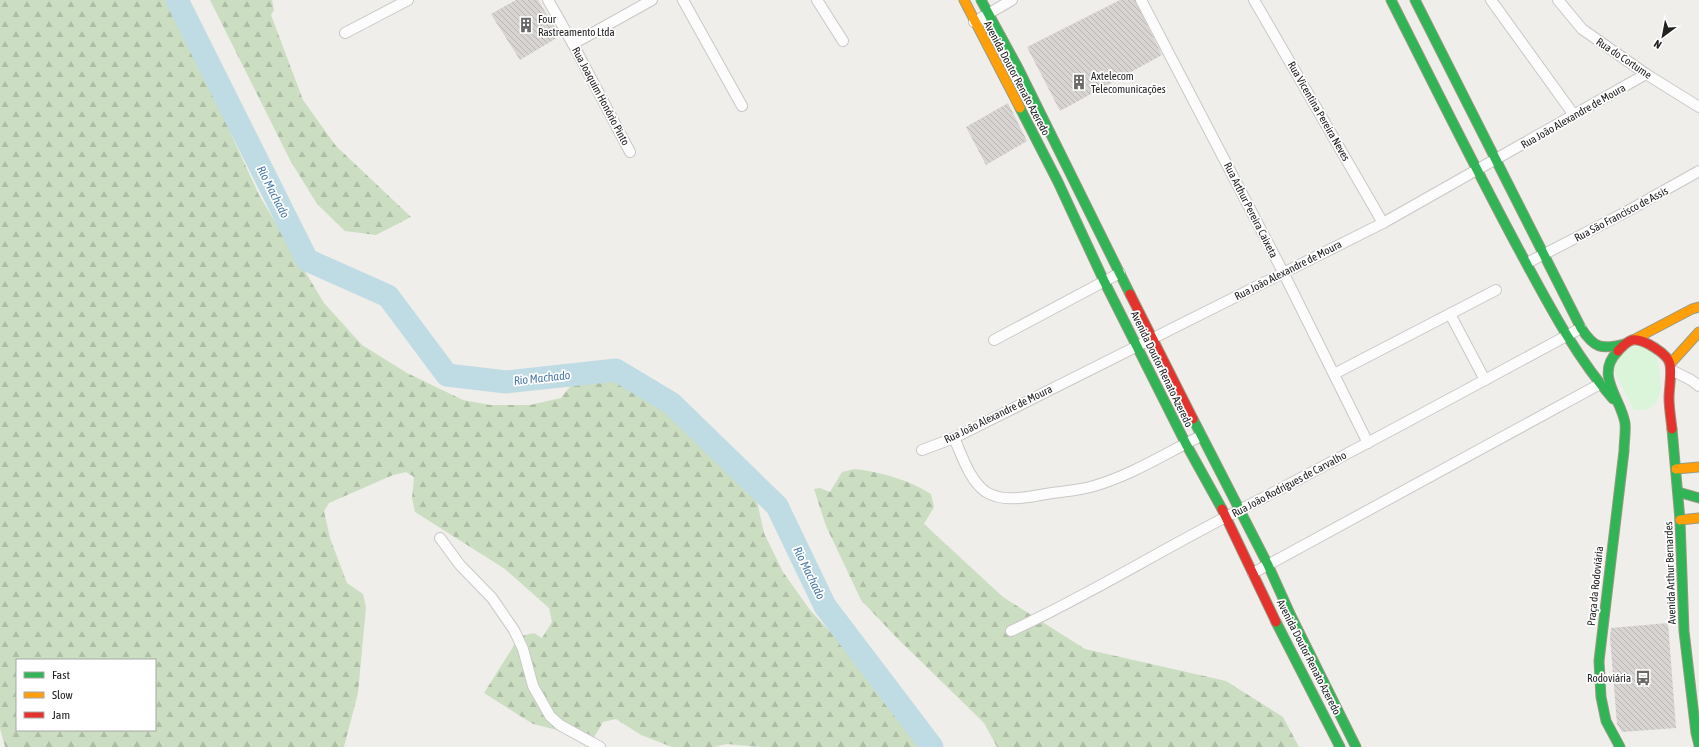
<svg xmlns="http://www.w3.org/2000/svg" width="1699" height="747" font-family="'Asap Condensed',sans-serif">
<style>
.forest{fill:url(#forest-firs);fill-rule:evenodd}
.park{fill:#daf5da}
.lines{fill:none;stroke-linecap:round;stroke-linejoin:round}
.river{stroke:#bfdbe3;stroke-width:23}
.building{fill:url(#building-back-hatch)}
.street-casing{stroke:#c9c8c7;stroke-width:12}
.fast-casing{stroke:#999a82;stroke-width:11}
.slow-casing{stroke:#999a82;stroke-width:11}
.jam-casing{stroke:#999a82;stroke-width:11}
.street{stroke:#fdfcfc;stroke-width:10}
.fast{stroke:#30b455;stroke-width:9}
.slow{stroke:#ff9f0a;stroke-width:9}
.jam{stroke:#e5322d;stroke-width:9}
.labels{text-anchor:middle;stroke-width:3.5;stroke-linejoin:round;paint-order:stroke}
.poi-label{font-size:11px;fill:#222;stroke:#fff;text-anchor:start}
.street-label{font-size:11px;fill:#222;stroke:#fff}
.water-label{font-size:12px;font-style:italic;fill:#4a7aab;stroke:#fff}
</style>
<defs>
<pattern id="forest-firs" width="22" height="20" patternUnits="userSpaceOnUse"><rect width="22" height="20" fill="#cbdec1"/><path d="M5 1l3.5 6h-7zM16 11l3.5 6h-7z" fill="#aebea6"/></pattern>
<pattern id="building-back-hatch" width="6" height="6" patternUnits="userSpaceOnUse"><rect width="6" height="6" fill="#d7d4d2"/><path d="M-1 5l2 2M0 0l6 6M5-1l2 2" fill="none" stroke="#b8b6b4"/></pattern>
</defs>
<rect width="100%" height="100%" fill="#f0eeeb"/>
<!-- forest -->
<g class="forest">
<path d="M0,0H180L204,47L231,134L259,195L324,303L362,345L407,373L463,400L490,405H530L561,398L587,365L604,364L691,420L724,465L753,483L764,533L783,572L810,610L937,747H760L727,744L713,747H672L641,735L616,719L603,722L593,739L533,724L484,693L520,636L534,633L542,638L552,622L549,608L505,569L415,512L412,498L414,477L406,472L393,475L329,503L324,511L330,538L347,583L363,594L366,607L358,693L344,747H5L0,728ZM17,660H155V730H17Z"/>
<polygon points="210,0 272,0 274,10 271,15 303,100 336,146 411,217 376,235 345,231 317,204 290,160"/>
<path d="M855,469C881,472 909,480 931,494L934,507L924,524L1003,597L1085,649L1226,681L1283,717L1299,747H997L984,723L896,637L861,600L826,526L814,489L820,488L830,492L842,472Z"/>
</g>
<!-- park -->
<polygon class="park" points="1630,347 1647,347 1657,358 1660,375 1661,391 1656,403 1647,410 1634,410 1614,371 1618,357"/>
<g class="lines">
<!-- river -->
<polyline class="river" points="177,0 307,260 388,296 447,375 506,382 616,370 671,403 777,506 825,606 932,747"/>
</g>
<!-- building -->
<g class="building">
<polygon points="516,0 538,0 560,36 520,60 491,14"/>
<polygon points="1120,0 1135,0 1162,55 1060,111 1027,47"/>
<polygon points="1008,103 1027,141 986,165 966,127"/>
<polygon points="1668,623 1676,728 1622,732 1617,724 1610,637 1611,628"/>
</g>
<g class="lines">
<defs>
<g id="street">
<polyline points="548,0 573,44 630,152"/>
<polyline points="683,0 742,106"/>
<polyline points="817,0 843,41"/>
<polyline points="1141,0 1283,272 1368,443"/>
<polyline points="1254,0 1383,223"/>
<polyline points="1491,0 1574,115"/>
<polyline points="1558,0 1582,29 1646,74 1699,107"/>
<polyline points="974,22 1012,0"/>
<polyline points="345,33 408,0"/>
<polyline points="573,44 652,0"/>
<polyline points="1527,263 1624,213 1699,171"/>
<polyline points="1450,314 1485,380"/>
<polyline points="994,340 1120,273"/>
<polyline points="1671,370 1691,380 1699,386"/>
<polyline points="1334,374 1496,290"/>
<path d="M954,438C962,455 969,480 986,492C1004,503 1027,497 1046,494C1062,491 1078,491 1094,486C1132,475 1166,453 1201,436"/>
<polyline points="922,450 954,438 1383,223 1646,74"/>
<polyline points="440,538 460,565 492,598 514,630 523,649 533,686 550,716 560,725 600,747"/>
<polyline points="1253,573 1600,384"/>
<path d="M1011,631C1085,597 1154,554 1226,517C1345,456 1463,392 1581,328"/>
</g>
<g id="fast">
<polyline points="981,0 1018,68 1130,294"/>
<path d="M1391,0C1433,83 1474,166 1518,248C1547,301 1573,353 1613,399"/>
<path d="M1415,0L1581,328C1594,348 1601,350 1624,344"/>
<polyline points="1020,108 1058,182 1104,281 1186,444 1222,509"/>
<path d="M1618,351C1594,375 1621,398 1625,423C1626,432 1624,442 1624,451L1599,661L1601,697L1606,721L1620,747"/>
<polyline points="1193,419 1268,565 1291,616 1356,747"/>
<polyline points="1672,429 1680,520 1684,631 1696,733 1699,745"/>
<polyline points="1678,492 1699,498"/>
<polyline points="1276,622 1340,747"/>
</g>
<g id="slow">
<polyline points="964,0 1020,108"/>
<polyline points="1633,340 1692,309 1699,307"/>
<polyline points="1670,364 1699,332"/>
<polyline points="1676,469 1699,467"/>
<polyline points="1680,520 1699,518"/>
</g>
<g id="jam">
<polyline points="1130,294 1193,419"/>
<path d="M1618,351C1622,347 1626,342 1632,340C1643,338 1668,354 1670,364C1672,374 1669,388 1669,398C1669,408 1671,419 1672,429"/>
<polyline points="1222,509 1276,622"/>
</g>
</defs>
<!-- street casing -->
<use href="#street" class="street-casing"/>
<!-- fast casing -->
<use href="#fast" class="fast-casing"/>
<!-- slow casing -->
<use href="#slow" class="slow-casing"/>
<!-- jam casing -->
<use href="#jam" class="jam-casing"/>
<!-- street -->
<use href="#street" class="street"/>
<!-- fast -->
<use href="#fast" class="fast"/>
<!-- slow -->
<use href="#slow" class="slow"/>
<!-- jam -->
<use href="#jam" class="jam"/>
</g>
<!-- icons -->
<defs>
<symbol id="building-bare" viewBox="-9 -9 18 18"><path d="M-4-6H4V6H1V3H-1V6H-4ZM-2.5-4.3h1.7v1.8h-1.7ZM.8-4.3h1.7v1.8H.8ZM-2.5-1h1.7V.8h-1.7ZM.8-1h1.7V.8H.8Z" fill="#6a6968" stroke="#fff" stroke-width="2.5" paint-order="stroke"/></symbol>
<symbol id="bus-bare" viewBox="-9 -9 18 18"><path d="M-5-6H5V4H4V6H2V4H-2V6H-4V4H-5ZM-3.5-4V0h7V-4ZM-3.5 1.2v1.5H-2V1.2ZM2 1.2v1.5H3.5V1.2Z" fill="#6a6968" stroke="#fff" stroke-width="2.5" paint-order="stroke"/></symbol>
</defs>
<g fill-rule="evenodd">
<use href="#building-bare" x="515" y="14" width="22" height="22"/>
<use href="#building-bare" x="1068" y="71" width="22" height="22"/>
<use href="#bus-bare" x="1632" y="667" width="22" height="22"/>
</g>
<g class="labels">
<!-- poi labels -->
<g class="poi-label">
<text x="538" y="23">Four<tspan x="538" dy="13">Rastreamento Ltda</tspan></text>
<text x="1091" y="80">Axtelecom<tspan x="1091" dy="13">Telecomunicações</tspan></text>
<text x="1631" y="682" text-anchor="end">Rodoviária</text>
</g>
<!-- street labels -->
<g class="street-label">
<text transform="translate(1624 58) rotate(34)" y="4">Rua do Cortume</text>
<text transform="translate(1017 78) rotate(62)" y="4">Avenida Doutor Renato Azeredo</text>
<text transform="translate(601 96) rotate(62)" y="4">Rua Joaquim Honório Pinto</text>
<text transform="translate(1319 111) rotate(60)" y="4">Rua Vicentina Pereira Neves</text>
<text transform="translate(1573 116) rotate(-30)" y="4">Rua João Alexandre de Moura</text>
<text transform="translate(1251 210) rotate(63)" y="4">Rua Arthur Pereira Caixeta</text>
<text transform="translate(1621 214) rotate(-28)" y="4">Rua São Francisco de Assis</text>
<text transform="translate(1288 270) rotate(-27)" y="4">Rua João Alexandre de Moura</text>
<text transform="translate(1162 369) rotate(64)" y="4">Avenida Doutor Renato Azeredo</text>
<text transform="translate(998 414) rotate(-26)" y="4">Rua João Alexandre de Moura</text>
<text transform="translate(1289 484) rotate(-28)" y="4">Rua João Rodrigues de Carvalho</text>
<text transform="translate(1670 573) rotate(-92)" y="4">Avenida Arthur Bernardes</text>
<text transform="translate(1595 586) rotate(-84)" y="4">Praça da Rodoviária</text>
<text transform="translate(1309 657) rotate(63)" y="4">Avenida Doutor Renato Azeredo</text>
</g>
<!-- water labels -->
<g class="water-label">
<text transform="translate(273 192) rotate(63)" y="4">Rio Machado</text>
<text transform="translate(542 378) rotate(-6)" y="4">Rio Machado</text>
<text transform="translate(809 573) rotate(64)" y="4">Rio Machado</text>
</g>
</g>
<!-- legend -->
<rect x="16" y="659" width="140" height="72" fill="#ffffff" stroke="#a7a7a7"/>
<rect x="24" y="672" width="20" height="6" fill="#30b455" stroke="#a7a7a7"/>
<text x="52" y="679" font-size="12" fill="#222222">Fast</text>
<rect x="24" y="692" width="20" height="6" fill="#ff9f0a" stroke="#a7a7a7"/>
<text x="52" y="699" font-size="12" fill="#222222">Slow</text>
<rect x="24" y="712" width="20" height="6" fill="#e5322d" stroke="#a7a7a7"/>
<text x="52" y="719" font-size="12" fill="#222222">Jam</text>
<!-- north arrow -->
<g transform="translate(1663 36) rotate(212)" stroke="#ffffff" stroke-width="3" paint-order="stroke">
<path d="M0-3L7 15L0 10L-7 15Z" fill="#222222"/>
<text y="-6" font-size="11" font-weight="bold" text-anchor="middle" fill="#222222">N</text>
</g>
</svg>
